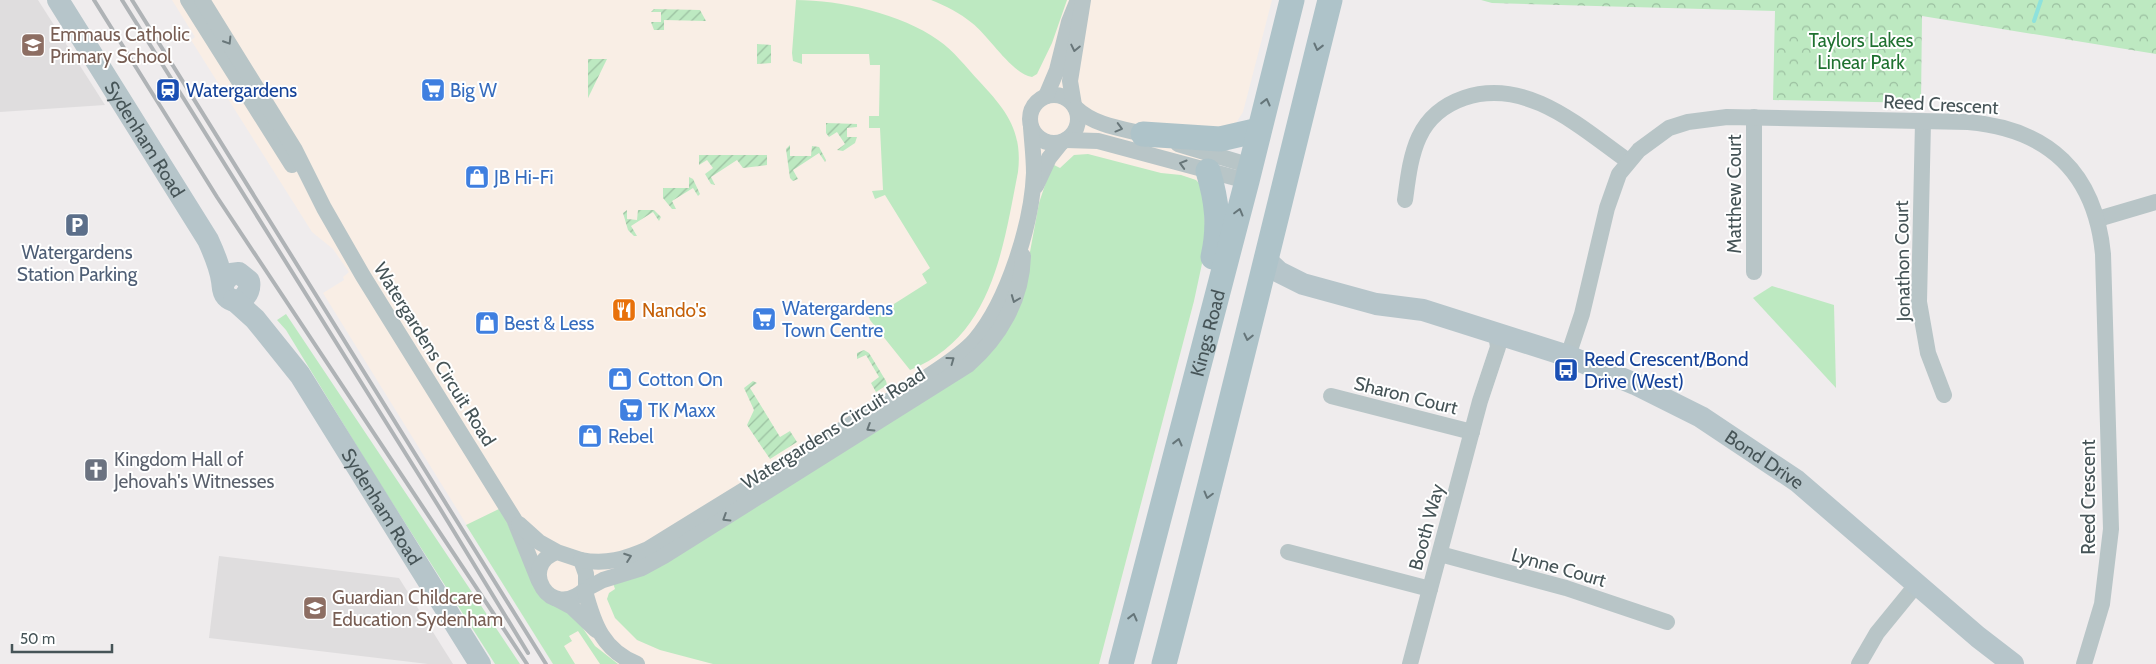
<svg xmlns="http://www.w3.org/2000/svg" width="2156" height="664" font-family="Cabin,sans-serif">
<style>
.commercial{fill:#f9eee5}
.education{fill:#dfddde}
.grass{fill:#bde9c1}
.park{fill:url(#park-crowns)}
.garden{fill:url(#garden-furrows)}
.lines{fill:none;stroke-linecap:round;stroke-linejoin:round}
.stream{stroke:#8ee2dc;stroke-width:4}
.street{stroke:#b8c5c7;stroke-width:16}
.secondary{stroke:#b6c5ca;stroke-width:22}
.primary{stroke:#aec3c9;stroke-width:25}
.rail{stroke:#afb3b6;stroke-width:4}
.oneway{stroke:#687679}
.oneway2{stroke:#657579}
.labels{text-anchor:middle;stroke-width:4;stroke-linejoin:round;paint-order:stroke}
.education-label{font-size:19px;fill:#785e54;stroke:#fff;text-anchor:start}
.park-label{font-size:19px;fill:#1f7130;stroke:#fff}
.transit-label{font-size:19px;fill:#164399;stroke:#fff;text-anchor:start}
.shop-label{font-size:19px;fill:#366cbe;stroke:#fff;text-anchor:start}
.street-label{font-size:19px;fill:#465457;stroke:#fff}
.service-label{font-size:19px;fill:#4e5e75;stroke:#fff}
.food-label{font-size:19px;fill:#c56008;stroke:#fff;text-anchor:start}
.worship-label{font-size:19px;fill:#5b616d;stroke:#fff;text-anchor:start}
</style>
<defs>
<pattern id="park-crowns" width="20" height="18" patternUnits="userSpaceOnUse" patternTransform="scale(1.25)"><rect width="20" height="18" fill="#bde9c1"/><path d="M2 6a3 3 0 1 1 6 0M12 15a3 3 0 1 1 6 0" fill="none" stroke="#9bbfa0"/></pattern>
<pattern id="garden-furrows" width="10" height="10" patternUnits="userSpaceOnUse" patternTransform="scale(1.25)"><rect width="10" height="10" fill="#bde9c1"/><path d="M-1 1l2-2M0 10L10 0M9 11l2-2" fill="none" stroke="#9bbfa0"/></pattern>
</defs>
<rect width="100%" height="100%" fill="#efeced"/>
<!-- commercial -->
<polygon class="commercial" points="172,0 1272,0 1243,112 1236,123 1224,128 1194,301 1099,664 553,664 323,293 344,280 343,277 349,272 333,249 312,232 191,40 195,37"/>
<!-- education -->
<g class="education">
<polygon points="0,0 38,0 105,105 0,112"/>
<polygon points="219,556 399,578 453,664 428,664 209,638"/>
</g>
<!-- grass -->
<g class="grass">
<path d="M796,0C840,0 902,14 938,40C954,51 966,67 979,81C1005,109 1023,130 1018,172C1003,247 993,337 910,370L870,320L867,311L869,307L875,316L927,283L922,274L930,268L885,195L875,199L872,191L883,190L880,128H869V116H879L880,65H870L869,54H802V64L793,61L792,53Z"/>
<path d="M931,0H1067L1052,43L1037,74L1032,77C1012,74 989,36 972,23C960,13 946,6 931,0Z"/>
<polygon points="1088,154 1161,173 1181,175 1196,180 1203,187 1206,245 1194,301 1099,664 713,664 660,650 637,640 615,618 607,599 609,593 615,589 613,583 911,408 1025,279 1039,203 1052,164 1060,168 1074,155"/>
<polygon points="1772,286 1834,305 1836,388 1753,298"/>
<polygon points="286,314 520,664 495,664 372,471 286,330 277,320"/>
<polygon points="501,508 538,594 566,611 582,627 595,646 618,664 600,664 578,631 569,636 572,641 564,646 575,664 553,664 466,525"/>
</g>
<!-- park -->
<polygon class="park" points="1481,0 2156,0 2156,54 1922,16 1921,103 1773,100 1775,11 1492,3"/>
<!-- garden -->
<g class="garden">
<polygon points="654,9 700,10 706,21 664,20 664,30 654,30 651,22 661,22 661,12 651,12"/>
<polygon points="757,44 771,45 771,63 757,64"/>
<polygon points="588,59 607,59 588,98"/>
<polygon points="826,123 857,124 857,127 847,128 847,137 857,137 855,143 843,151 837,150 845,144 837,132 829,137 826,133"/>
<polygon points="790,145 790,156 811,156 812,146 819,147 826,160 825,162 819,153 793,170 798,179 793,181 790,178 786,149"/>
<polygon points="699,155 767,155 767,165 743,168 737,160 711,177 715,185 711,184 705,174 713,168 707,160 699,165"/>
<polygon points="689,177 693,179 700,194 698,196 693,188 672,201 676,209 672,209 663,198 663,188 689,188"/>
<polygon points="627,210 627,219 637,220 638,210 654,210 661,217 659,221 653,212 631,226 637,236 634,236 628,230 623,213"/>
<polygon points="864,350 869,353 886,381 887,385 876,392 871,383 879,377 866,355 857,359 857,353"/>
<polygon points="753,381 757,383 750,388 780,437 790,431 797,442 770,459 747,425 754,410 744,388"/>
</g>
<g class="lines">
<!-- stream -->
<polyline class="stream" points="2034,21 2041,0"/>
<!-- street -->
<g class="street">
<polyline points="188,0 292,165"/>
<polyline points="202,0 295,150 324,208 363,276 514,519 539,581"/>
<circle cx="1054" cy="119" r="24"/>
<polyline points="1046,96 1057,70 1069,22 1077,2"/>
<polyline points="1074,105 1070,81 1083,0"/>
<path d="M1076,108C1096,127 1126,129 1152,136"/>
<polyline points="1923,122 1919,302 1928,353 1944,395"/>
<polyline points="1066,140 1098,141 1247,181"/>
<polyline points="1178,144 1251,166"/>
<polyline points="1036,186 1049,158 1061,143"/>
<path d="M1405,200C1411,155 1415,115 1464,98C1527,77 1580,127 1628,161"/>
<polyline points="2098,219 2156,202"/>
<polyline points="1754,272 1754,117"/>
<path d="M1568,356L1582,314L1607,208L1619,174L1639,150L1669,128L1688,122L1727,117L1968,122C2049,129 2095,173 2103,254L2111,529L2102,604L2084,664"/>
<polyline points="1331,396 1472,432"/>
<path d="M519,524L539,542L557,552L581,560L586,574V589C549,623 518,565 557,552"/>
<polyline points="1288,552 1430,589"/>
<polyline points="1440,554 1566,588 1667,622"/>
<path d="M581,560C606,565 625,559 648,549L924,379C941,367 961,356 975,340C1008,301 1032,223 1034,173C1034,158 1032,142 1031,127"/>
<path d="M586,589L603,580L642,568L664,556L968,365C1000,337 1022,299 1023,256"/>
<path d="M585,591C594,625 603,650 637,664"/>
<polyline points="557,599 572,607 596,630"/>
<polyline points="1410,664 1480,401 1498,347 1496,334"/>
<polyline points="1859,664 1877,633 1917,584"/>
</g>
<!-- secondary -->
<g class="secondary">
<path id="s1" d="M58,0L208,240C214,253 220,267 222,281C223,286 222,291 226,296C237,308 252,295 249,281L239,273L231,274L223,283"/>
<path id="s2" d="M1265,259L1279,272L1303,284L1376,304L1423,310L1568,356L1635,384L1701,417L1797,481L1978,637L2013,664"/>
<path id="s3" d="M234,300L255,319L300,375L480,664"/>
</g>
<!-- primary -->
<g class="primary">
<polyline points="1143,134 1220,139 1259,130"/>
<path d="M1208,171C1217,201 1220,226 1213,257"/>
<path id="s4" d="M1121,664L1247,181L1292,0"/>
<path d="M1164,664C1222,443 1275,221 1330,0"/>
</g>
<!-- rail -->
<g class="rail">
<polyline points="94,0 217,197 527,664"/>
<polyline points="122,0 439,507 528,653"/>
<polyline points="132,0 546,664"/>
</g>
</g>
<!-- one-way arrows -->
<defs><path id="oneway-chevron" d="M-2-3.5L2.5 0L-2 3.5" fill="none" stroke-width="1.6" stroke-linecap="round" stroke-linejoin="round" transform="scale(1.25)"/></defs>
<g class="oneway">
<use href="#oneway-chevron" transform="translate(228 41) rotate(58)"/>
<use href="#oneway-chevron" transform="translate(1075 48) rotate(102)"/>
<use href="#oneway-chevron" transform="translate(1119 128) rotate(15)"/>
<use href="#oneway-chevron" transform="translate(1183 164) rotate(-164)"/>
<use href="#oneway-chevron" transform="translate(1015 299) rotate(111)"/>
<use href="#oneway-chevron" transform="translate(951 360) rotate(-36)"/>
<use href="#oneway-chevron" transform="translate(870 428) rotate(148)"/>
<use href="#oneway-chevron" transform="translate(726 518) rotate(148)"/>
<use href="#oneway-chevron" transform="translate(628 557) rotate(-20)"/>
</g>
<g class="oneway2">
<use href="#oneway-chevron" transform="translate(1318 47) rotate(104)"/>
<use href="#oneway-chevron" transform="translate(1266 102) rotate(-76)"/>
<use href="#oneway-chevron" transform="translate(1239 212) rotate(-75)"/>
<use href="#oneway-chevron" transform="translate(1248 337) rotate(103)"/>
<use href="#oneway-chevron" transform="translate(1178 442) rotate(-76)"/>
<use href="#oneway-chevron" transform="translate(1208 495) rotate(105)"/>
<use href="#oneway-chevron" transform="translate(1133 617) rotate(-76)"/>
</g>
<!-- icons -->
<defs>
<symbol id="school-square" viewBox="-11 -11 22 22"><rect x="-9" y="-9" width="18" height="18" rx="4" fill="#8d6e63" stroke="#fff"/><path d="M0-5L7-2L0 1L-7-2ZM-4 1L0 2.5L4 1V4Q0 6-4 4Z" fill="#fff"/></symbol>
<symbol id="station-square" viewBox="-11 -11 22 22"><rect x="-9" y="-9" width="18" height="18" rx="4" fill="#1a4fb4" stroke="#fff"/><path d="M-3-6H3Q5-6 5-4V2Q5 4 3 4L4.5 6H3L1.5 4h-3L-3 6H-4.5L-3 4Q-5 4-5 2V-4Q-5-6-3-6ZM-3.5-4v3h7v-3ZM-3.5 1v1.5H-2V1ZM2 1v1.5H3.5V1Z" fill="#fff"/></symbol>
<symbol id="supermarket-square" viewBox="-11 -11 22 22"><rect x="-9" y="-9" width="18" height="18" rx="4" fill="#3f7fe0" stroke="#fff"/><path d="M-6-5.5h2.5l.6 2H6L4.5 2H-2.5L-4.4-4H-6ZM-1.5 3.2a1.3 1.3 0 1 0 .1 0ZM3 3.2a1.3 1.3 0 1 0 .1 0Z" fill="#fff"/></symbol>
<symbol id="shop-square" viewBox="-11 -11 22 22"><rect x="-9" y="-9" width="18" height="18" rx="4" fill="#3f7fe0" stroke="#fff"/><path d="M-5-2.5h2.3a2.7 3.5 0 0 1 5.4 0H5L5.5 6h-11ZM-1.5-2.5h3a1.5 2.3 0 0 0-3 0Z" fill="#fff"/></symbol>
<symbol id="parking-square" viewBox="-11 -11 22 22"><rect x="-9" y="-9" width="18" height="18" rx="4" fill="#5c6f8a" stroke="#fff"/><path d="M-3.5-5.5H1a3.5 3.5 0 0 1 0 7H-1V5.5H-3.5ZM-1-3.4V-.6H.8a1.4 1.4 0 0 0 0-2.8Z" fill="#fff"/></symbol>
<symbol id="restaurant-square" viewBox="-11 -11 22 22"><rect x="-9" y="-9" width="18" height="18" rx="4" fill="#e8710a" stroke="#fff"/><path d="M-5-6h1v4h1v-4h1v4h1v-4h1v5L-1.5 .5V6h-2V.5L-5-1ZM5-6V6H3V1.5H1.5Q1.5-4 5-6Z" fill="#fff"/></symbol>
<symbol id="bus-square" viewBox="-11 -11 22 22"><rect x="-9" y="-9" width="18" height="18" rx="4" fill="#1a4fb4" stroke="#fff"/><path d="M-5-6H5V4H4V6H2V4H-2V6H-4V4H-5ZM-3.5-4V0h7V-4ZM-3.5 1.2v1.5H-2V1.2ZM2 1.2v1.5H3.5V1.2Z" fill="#fff"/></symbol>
<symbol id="church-square" viewBox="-11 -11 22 22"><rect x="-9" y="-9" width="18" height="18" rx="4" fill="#6b7280" stroke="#fff"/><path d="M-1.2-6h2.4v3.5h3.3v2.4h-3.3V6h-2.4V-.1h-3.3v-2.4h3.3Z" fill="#fff"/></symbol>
</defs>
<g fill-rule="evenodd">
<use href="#school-square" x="19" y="31" width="28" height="28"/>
<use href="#station-square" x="154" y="76" width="28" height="28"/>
<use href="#supermarket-square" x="419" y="76" width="28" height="28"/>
<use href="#shop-square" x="463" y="163" width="28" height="28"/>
<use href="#parking-square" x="63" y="211" width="28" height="28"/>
<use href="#restaurant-square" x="610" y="296" width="28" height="28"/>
<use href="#supermarket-square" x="750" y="305" width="28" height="28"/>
<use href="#shop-square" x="473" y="309" width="28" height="28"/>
<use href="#bus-square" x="1552" y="356" width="28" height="28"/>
<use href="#shop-square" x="606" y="365" width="28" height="28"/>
<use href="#supermarket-square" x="617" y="396" width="28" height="28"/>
<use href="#shop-square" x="576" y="422" width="28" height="28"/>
<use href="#church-square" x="82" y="456" width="28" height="28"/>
<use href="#school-square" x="301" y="594" width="28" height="28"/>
</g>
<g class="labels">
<!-- education labels -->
<g class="education-label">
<text x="50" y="41">Emmaus Catholic<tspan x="50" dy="22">Primary School</tspan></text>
<text x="332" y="604">Guardian Childcare<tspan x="332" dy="22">Education Sydenham</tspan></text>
</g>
<!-- park labels -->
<g class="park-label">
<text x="1861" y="47">Taylors Lakes<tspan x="1861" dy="22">Linear Park</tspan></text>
</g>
<!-- transit labels -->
<g class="transit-label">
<text x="186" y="97">Watergardens</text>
<text x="1584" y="366">Reed Crescent/Bond<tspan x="1584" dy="22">Drive (West)</tspan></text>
</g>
<!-- shop labels -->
<g class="shop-label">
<text x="450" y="97">Big W</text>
<text x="494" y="184">JB Hi-Fi</text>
<text x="782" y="315">Watergardens<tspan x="782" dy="22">Town Centre</tspan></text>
<text x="504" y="330">Best &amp; Less</text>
<text x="638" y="386">Cotton On</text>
<text x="648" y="417">TK Maxx</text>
<text x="608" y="443">Rebel</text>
</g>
<!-- street labels -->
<g class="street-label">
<text transform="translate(1941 104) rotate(3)" y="7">Reed Crescent</text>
<text dy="7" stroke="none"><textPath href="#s1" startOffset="164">Sydenham Road</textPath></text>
<text transform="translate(1734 194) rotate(-90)" y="7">Matthew Court</text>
<text transform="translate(1902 261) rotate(-91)" y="7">Jonathon Court</text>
<text dy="7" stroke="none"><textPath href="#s4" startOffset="342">Kings Road</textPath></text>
<text transform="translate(435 354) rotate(58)" y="7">Watergardens Circuit Road</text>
<text transform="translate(1406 395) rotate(14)" y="7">Sharon Court</text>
<text transform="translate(833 428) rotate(-32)" y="7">Watergardens Circuit Road</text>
<text dy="7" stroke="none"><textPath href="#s2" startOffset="544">Bond Drive</textPath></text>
<text transform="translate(2088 497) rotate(-90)" y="7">Reed Crescent</text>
<text dy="7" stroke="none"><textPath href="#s3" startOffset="255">Sydenham Road</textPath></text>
<text transform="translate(1426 527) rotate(-75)" y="7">Booth Way</text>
<text transform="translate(1559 567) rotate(16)" y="7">Lynne Court</text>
</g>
<!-- service labels -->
<g class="service-label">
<text x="77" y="259">Watergardens<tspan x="77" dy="22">Station Parking</tspan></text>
</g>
<!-- food labels -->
<g class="food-label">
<text x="642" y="317">Nando's</text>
</g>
<!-- worship labels -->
<g class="worship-label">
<text x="114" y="466">Kingdom Hall of<tspan x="114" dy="22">Jehovah's Witnesses</tspan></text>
</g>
</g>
<!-- scale -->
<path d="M12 644v8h100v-8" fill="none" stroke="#465457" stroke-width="2.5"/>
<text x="20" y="644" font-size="15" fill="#465457" stroke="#ffffff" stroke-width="4" paint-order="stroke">50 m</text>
</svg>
